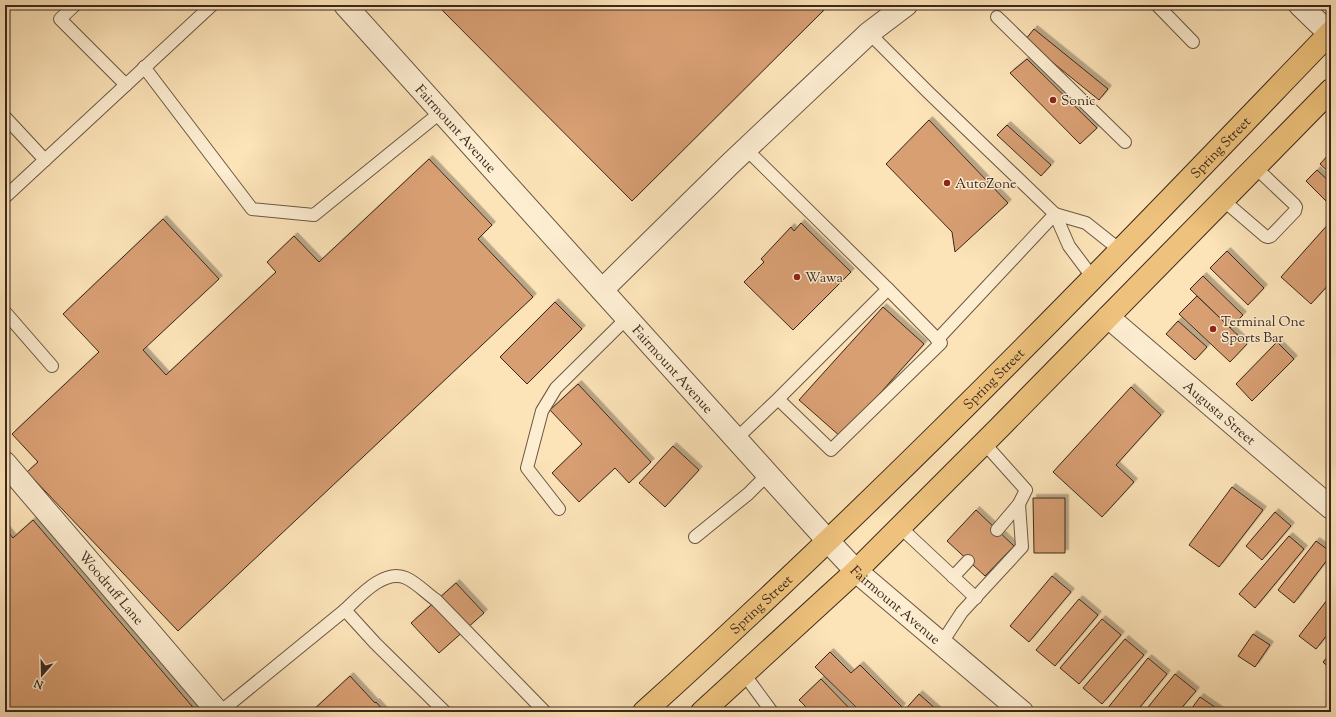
<svg xmlns="http://www.w3.org/2000/svg" width="1336" height="717" font-family="'Sorts Mill Goudy',serif">
<style>
.building{fill:#d89f73;stroke:#3b281c;filter:url(#shadow)}
.lines{fill:none;stroke-linecap:round;stroke-linejoin:round}
.service-casing{stroke:#6b5743;stroke-width:14}
.minor-casing{stroke:#6b5743;stroke-width:24}
.tertiary-casing{stroke:#6b5743;stroke-width:24}
.trunk-casing{stroke:#3b281c;stroke-width:24}
.service{stroke:#fdedd1;stroke-width:12}
.minor{stroke:#fdedd1;stroke-width:22}
.tertiary{stroke:#fdedd1;stroke-width:22}
.trunk{stroke:#eec27c;stroke-width:22}
.poi-dot{fill:#8f2418;stroke:#fdedd1;stroke-width:1.5}
.labels{text-anchor:middle;stroke-width:3;stroke-linejoin:round;paint-order:stroke}
.poi-label{font-size:14px;fill:#3b281c;stroke:#fdedd1;text-anchor:start}
.street-label{font-size:14px;fill:#3b281c;stroke:#fdedd1}
</style>
<defs>
<filter id="shadow"><feDropShadow dx="3.5" dy="-3.5" stdDeviation="0" flood-color="#0004"/></filter>
</defs>
<rect width="100%" height="100%" fill="#fce3b8"/>
<filter id="stains"><feTurbulence type="fractalNoise" baseFrequency=".005" numOctaves="4"/><feColorMatrix values="0 0 0 0 .2 0 0 0 0 .09 0 0 0 0 .02 0 0 0 .5 -.17"/></filter>
<radialGradient id="worn" r=".72"><stop offset=".6" stop-color="#630" stop-opacity="0"/><stop offset="1" stop-color="#630" stop-opacity=".3"/></radialGradient>
<!-- building -->
<g class="building">
<polygon points="437,5 829,5 632,201"/>
<polygon points="1034,29 1108,89 1099,100 1025,40"/>
<polygon points="1027,59 1097,128 1080,144 1010,73"/>
<polygon points="929,120 1008,203 955,252 952,232 886,164"/>
<polygon points="1007,125 1051,165 1041,176 997,135"/>
<polygon points="1331,152 1331,174 1320,164"/>
<polygon points="429,159 492,225 478,239 533,297 178,631 27,472 38,462 12,434 99,352 63,314 163,219 219,279 143,350 166,375 276,272 267,262 294,236 319,262"/>
<polygon points="1317,170 1331,183 1331,206 1306,181"/>
<polygon points="1331,221 1331,282 1311,304 1281,277"/>
<polygon points="801,223 851,272 793,330 744,282 764,262 761,259 791,227 794,231"/>
<polygon points="1227,251 1264,288 1248,305 1210,268"/>
<polygon points="1203,276 1243,315 1230,328 1190,289"/>
<polygon points="1197,296 1247,344 1230,362 1179,314"/>
<polygon points="555,302 582,329 527,384 500,357"/>
<polygon points="883,307 924,344 841,437 799,400"/>
<polygon points="1178,321 1207,347 1195,360 1166,334"/>
<polygon points="1277,342 1294,359 1252,401 1236,384"/>
<polygon points="578,384 651,462 629,483 615,468 579,502 552,473 582,444 550,410"/>
<polygon points="1131,387 1161,415 1116,465 1134,482 1102,517 1053,472"/>
<polygon points="673,446 699,470 665,507 639,483"/>
<polygon points="1232,487 1263,510 1219,567 1189,545"/>
<polygon points="1033,498 1065,498 1065,553 1034,553"/>
<polygon points="976,510 1014,546 985,576 947,541"/>
<polygon points="1275,512 1291,526 1262,560 1246,546"/>
<polygon points="33,520 197,712 13,712 5,703 5,528 13,538"/>
<polygon points="1289,536 1304,549 1255,608 1239,594"/>
<polygon points="1316,541 1331,552 1331,555 1294,603 1278,590"/>
<polygon points="1052,576 1071,592 1029,642 1010,626"/>
<polygon points="456,583 484,613 439,653 411,623"/>
<polygon points="1331,595 1331,630 1316,649 1299,636"/>
<polygon points="1079,599 1098,615 1055,666 1036,650"/>
<polygon points="1102,619 1121,635 1079,684 1060,668"/>
<polygon points="1253,634 1270,645 1255,667 1238,656"/>
<polygon points="1125,639 1144,655 1102,704 1083,688"/>
<polygon points="830,652 851,673 860,665 902,707 897,712 861,712 815,667"/>
<polygon points="1331,653 1331,670 1323,662"/>
<polygon points="1148,658 1167,674 1136,712 1111,712 1107,709"/>
<polygon points="1175,674 1196,691 1178,712 1144,712"/>
<polygon points="350,676 375,703 376,702 385,712 311,712"/>
<polygon points="821,679 853,712 811,712 799,700"/>
<polygon points="919,694 938,711 937,712 903,712"/>
<polygon points="1200,697 1222,712 1189,712"/>
</g>
<g class="lines">
<defs>
<g id="service">
<polyline points="75,5 60,19 126,85"/>
<polyline points="1157,5 1193,42"/>
<polyline points="997,17 1125,142"/>
<polyline points="869,33 929,93 1055,214 1069,246 1093,278"/>
<polyline points="144,67 252,209 314,215 441,112"/>
<polyline points="5,117 45,160"/>
<polyline points="746,149 888,289"/>
<polyline points="5,197 212,5"/>
<polyline points="1223,200 1265,236 1268,237 1271,236 1295,211 1296,207 1294,204 1255,167"/>
<polyline points="1055,214 1086,223 1120,250"/>
<polyline points="5,312 52,366"/>
<polyline points="937,340 1055,214"/>
<polyline points="736,439 778,399 888,289 941,343 831,450 778,399"/>
<polyline points="984,443 1026,490 1019,504 997,530"/>
<polyline points="559,509 527,468 542,411 556,388 627,318"/>
<polyline points="900,527 976,598"/>
<polyline points="695,537 748,494 768,474"/>
<polyline points="953,577 968,561"/>
<path d="M345,610C359,597 384,568 406,578C417,583 426,593 436,600L545,712"/>
<polyline points="941,644 962,612 1022,547 1019,504"/>
<polyline points="744,674 772,712"/>
<polyline points="220,712 345,610 375,643 445,712"/>
</g>
<g id="minor">
<path id="s1" d="M345,5L828,541"/>
<polyline points="1300,5 1330,34"/>
<polyline points="602,290 730,164 869,33 906,5"/>
<path id="s2" d="M1108,317L1331,508"/>
<path id="s3" d="M5,463L218,712"/>
</g>
<g id="tertiary">
<path id="s4" d="M828,541L856,571L1022,712"/>
</g>
<g id="trunk">
<path id="s5" d="M644,712C798,573 946,428 1091,280C1172,198 1251,115 1331,32"/>
<polyline points="702,712 856,571 1000,427 1331,90"/>
</g>
</defs>
<!-- service casing -->
<use href="#service" class="service-casing"/>
<!-- minor casing -->
<use href="#minor" class="minor-casing"/>
<!-- tertiary casing -->
<use href="#tertiary" class="tertiary-casing"/>
<!-- trunk casing -->
<use href="#trunk" class="trunk-casing"/>
<!-- service -->
<use href="#service" class="service"/>
<!-- minor -->
<use href="#minor" class="minor"/>
<!-- tertiary -->
<use href="#tertiary" class="tertiary"/>
<!-- trunk -->
<use href="#trunk" class="trunk"/>
</g>
<!-- markers -->
<g class="poi-dot">
<circle cx="1053" cy="100" r="4"/>
<circle cx="947" cy="183" r="4"/>
<circle cx="797" cy="277" r="4"/>
<circle cx="1213" cy="329" r="4"/>
</g>
<g class="labels">
<!-- poi labels -->
<g class="poi-label">
<text x="1061" y="105">Sonic</text>
<text x="955" y="188">AutoZone</text>
<text x="805" y="282">Wawa</text>
<text x="1221" y="326">Terminal One<tspan x="1221" dy="16">Sports Bar</tspan></text>
</g>
<!-- street labels -->
<g class="street-label">
<text dy="5" stroke="none"><textPath href="#s1" startOffset="166">Fairmount Avenue</textPath></text>
<text dy="5" stroke="none"><textPath href="#s5" startOffset="807">Spring Street</textPath></text>
<text dy="5" stroke="none"><textPath href="#s1" startOffset="490">Fairmount Avenue</textPath></text>
<text dy="5" stroke="none"><textPath href="#s5" startOffset="483">Spring Street</textPath></text>
<text dy="5" stroke="none"><textPath href="#s2" startOffset="147">Augusta Street</textPath></text>
<text dy="5" stroke="none"><textPath href="#s3" startOffset="164">Woodruff Lane</textPath></text>
<text dy="5" stroke="none"><textPath href="#s5" startOffset="159">Spring Street</textPath></text>
<text dy="5" stroke="none"><textPath href="#s4" startOffset="93">Fairmount Avenue</textPath></text>
</g>
</g>
<!-- margin -->
<rect width="1336" height="717" fill="none" stroke="#fce3b8" stroke-width="20"/>
<rect x="6" y="6" width="1324" height="705" fill="none" stroke="#3b281c" stroke-width="2"/>
<rect x="10" y="10" width="1316" height="697" fill="none" stroke="#3b281c"/>
<!-- north arrow -->
<g transform="translate(42 675) rotate(200)" stroke="#fdedd1" stroke-width="3" paint-order="stroke">
<path d="M0-3L7 15L0 10L-7 15Z" fill="#3b281c"/>
<text y="-6" font-size="11" font-weight="bold" text-anchor="middle" fill="#3b281c">N</text>
</g>
<rect width="100%" height="100%" filter="url(#stains)"/>
<rect width="100%" height="100%" fill="url(#worn)"/>
</svg>
